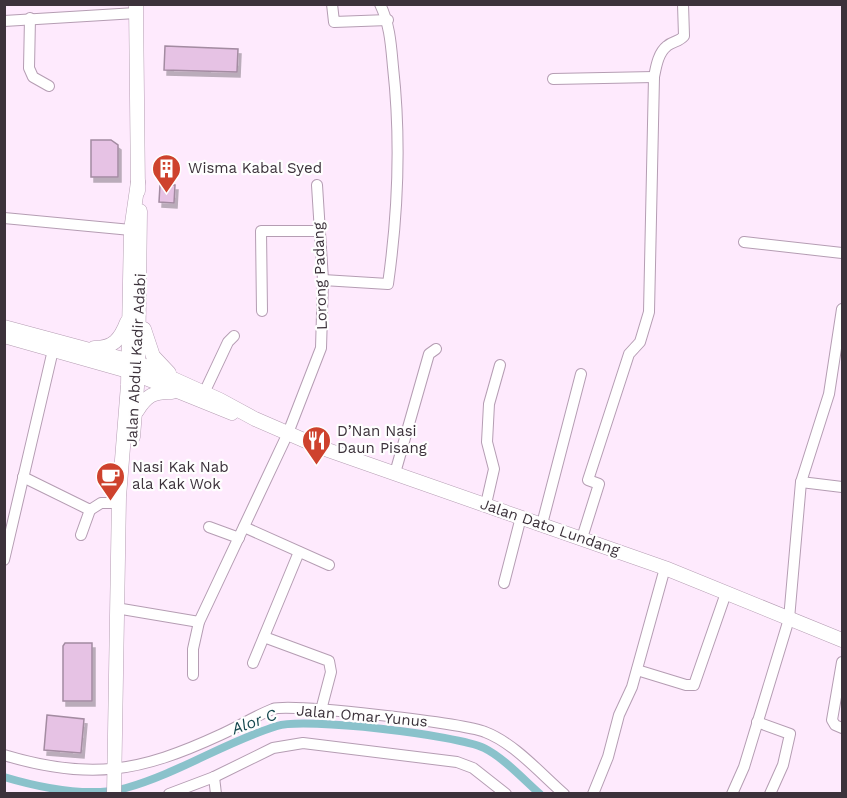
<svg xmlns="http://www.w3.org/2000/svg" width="847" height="798" font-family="'Work Sans',sans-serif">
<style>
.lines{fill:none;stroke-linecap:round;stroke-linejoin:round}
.canal{stroke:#8ac2cb;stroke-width:8}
.building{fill:#e6c2e4;stroke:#a38ba1;stroke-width:1.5;filter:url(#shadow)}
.minor-casing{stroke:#b59db3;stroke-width:12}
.major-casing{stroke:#b59db3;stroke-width:15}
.minor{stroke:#fff;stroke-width:10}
.major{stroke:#fff;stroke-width:14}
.labels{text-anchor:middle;stroke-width:4.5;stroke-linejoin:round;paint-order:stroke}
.poi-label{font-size:15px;fill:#3c323b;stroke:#fefefe;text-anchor:start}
.street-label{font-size:15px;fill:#3c323b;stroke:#fefefe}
.water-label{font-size:16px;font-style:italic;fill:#15484f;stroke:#fefefe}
</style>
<defs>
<filter id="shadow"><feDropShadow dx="3" dy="5" stdDeviation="0" flood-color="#0004"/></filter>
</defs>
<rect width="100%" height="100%" fill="#feeafd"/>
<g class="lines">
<!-- canal -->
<path class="canal" d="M4,777C41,788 88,798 126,788C179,773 225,742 277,726C304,717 458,735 484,748C504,758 523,779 540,794"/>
</g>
<!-- building -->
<g class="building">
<polygon points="165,46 238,49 237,72 164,70"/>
<polygon points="91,140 111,140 118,145 118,177 91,177"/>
<polygon points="160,185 175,185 174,203 159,202"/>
<polygon points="65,643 92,643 92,701 63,701 63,646"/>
<polygon points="47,715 84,719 81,753 44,750"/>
</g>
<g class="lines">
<defs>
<g id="minor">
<polyline points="332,4 334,22 388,20"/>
<polyline points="30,18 29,68 33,77 49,86"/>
<polyline points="4,21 136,13"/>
<polyline points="553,79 654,77"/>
<polyline points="4,218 131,230"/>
<polyline points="744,242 842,253"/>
<path d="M323,280L388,284C398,213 401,139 393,67C391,45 390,25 380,4"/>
<polyline points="262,311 261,231 318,231"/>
<polyline points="204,393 228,342 234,336"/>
<polyline points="395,473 429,354 436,349"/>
<polyline points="23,477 90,510 101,503 119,503"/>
<polyline points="801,482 842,487"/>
<polyline points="486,504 494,469 487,442 489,404 500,365"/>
<polyline points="542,524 581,374"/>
<polyline points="209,527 239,538"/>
<polyline points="244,527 329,565"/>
<polyline points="81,535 90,510"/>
<path d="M582,538L599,484L588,480L629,354L640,342L649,312L654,77C656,67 658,53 667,46C673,41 679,42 684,36L683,4"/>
<polyline points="4,560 53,350"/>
<polyline points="504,583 521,517"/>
<polyline points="116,608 199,622"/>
<polyline points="264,637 329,661 331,672 321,710"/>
<polyline points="842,662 832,720 835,725 842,728"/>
<polyline points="253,663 299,552"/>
<polyline points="637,670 686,685 694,685 726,593"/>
<polyline points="193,675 193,649 199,622 288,433 321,348 323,280 317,185"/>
<polyline points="757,722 790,734 783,765 770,794"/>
<path d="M4,755C90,781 140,772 220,735C238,727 255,716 273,709C290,703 465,723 485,732C514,743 540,773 564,794"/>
<polyline points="214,777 216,794"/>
<polyline points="169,794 214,777 273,748 303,743 457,762 473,768 506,794"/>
<polyline points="593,794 608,757 619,715 632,687 665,568"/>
<polyline points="732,794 744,767 789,619 801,482 829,394 842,309"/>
</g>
<g id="major">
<polyline points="136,4 138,191"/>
<polyline points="4,327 138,363 220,400 255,419 322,448 665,568 842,640"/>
<polyline points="144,329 153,356 169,373"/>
<polyline points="4,336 128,371 232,413"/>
<path d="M94,348C113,348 120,340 127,322"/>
<path d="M137,411C146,396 154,391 172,392"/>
<polyline points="133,437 138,374 140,211"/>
<polyline points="114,794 119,497 128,385 131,230 138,182"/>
</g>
</defs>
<!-- minor casing -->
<use href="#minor" class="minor-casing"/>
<!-- major casing -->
<use href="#major" class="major-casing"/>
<!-- minor -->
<use href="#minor" class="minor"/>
<!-- major -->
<use href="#major" class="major"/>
</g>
<!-- icons -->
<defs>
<symbol id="building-pin" viewBox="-11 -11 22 30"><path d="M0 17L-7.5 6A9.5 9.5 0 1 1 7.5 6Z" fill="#ce422d" stroke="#fefefe"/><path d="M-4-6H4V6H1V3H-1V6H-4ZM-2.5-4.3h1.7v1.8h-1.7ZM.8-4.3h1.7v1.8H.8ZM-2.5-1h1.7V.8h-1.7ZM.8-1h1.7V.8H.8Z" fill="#fff"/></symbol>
<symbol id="restaurant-pin" viewBox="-11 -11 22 30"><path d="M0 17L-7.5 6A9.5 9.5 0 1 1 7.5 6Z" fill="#ce422d" stroke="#fefefe"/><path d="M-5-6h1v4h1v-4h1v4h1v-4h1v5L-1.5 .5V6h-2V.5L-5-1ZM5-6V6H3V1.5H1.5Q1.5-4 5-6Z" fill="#fff"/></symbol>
<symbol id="cafe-pin" viewBox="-11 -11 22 30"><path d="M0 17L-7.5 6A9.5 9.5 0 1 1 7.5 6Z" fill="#ce422d" stroke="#fefefe"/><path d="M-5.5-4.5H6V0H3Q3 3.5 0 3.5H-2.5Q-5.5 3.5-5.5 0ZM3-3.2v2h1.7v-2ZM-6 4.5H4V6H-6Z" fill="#fff"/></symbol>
</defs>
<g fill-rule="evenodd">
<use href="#building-pin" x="150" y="152" width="33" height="45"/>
<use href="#restaurant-pin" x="300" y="424" width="33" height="45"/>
<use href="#cafe-pin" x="94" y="460" width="33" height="45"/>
</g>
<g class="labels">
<!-- poi labels -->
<g class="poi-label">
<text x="188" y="173">Wisma Kabal Syed</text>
<text x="337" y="436">D’Nan Nasi<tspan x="337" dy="17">Daun Pisang</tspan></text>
<text x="132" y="472">Nasi Kak Nab<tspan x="132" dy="17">ala Kak Wok</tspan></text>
</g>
<!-- street labels -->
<g class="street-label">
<text transform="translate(320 276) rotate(-92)" y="5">Lorong Padang</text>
<text transform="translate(136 360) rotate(-87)" y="5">Jalan Abdul Kadir Adabi</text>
<text transform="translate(550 527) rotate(19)" y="5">Jalan Dato Lundang</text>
<text transform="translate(362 716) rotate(5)" y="5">Jalan Omar Yunus</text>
</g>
<!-- water labels -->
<g class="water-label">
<text transform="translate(254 721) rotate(-20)" y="6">Alor C</text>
</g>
</g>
<!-- border -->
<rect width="847" height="798" fill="none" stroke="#3c323b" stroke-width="12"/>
</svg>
